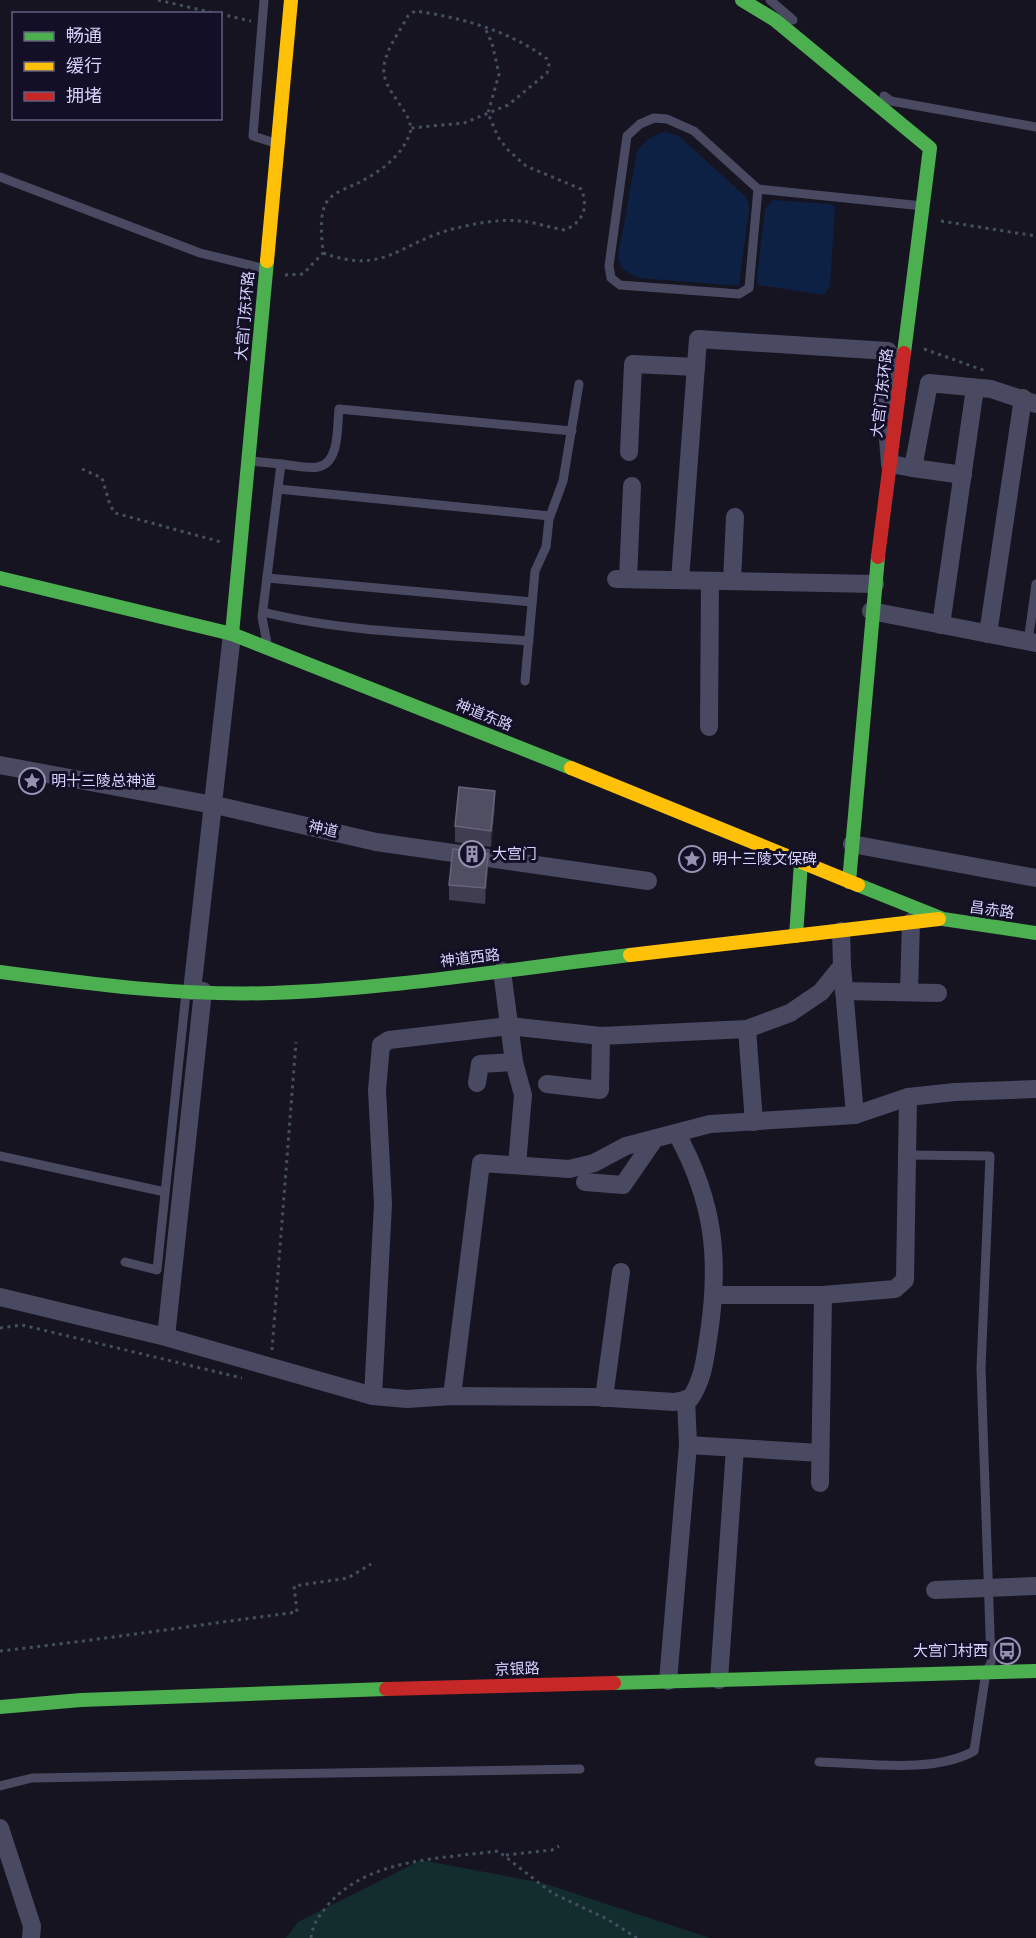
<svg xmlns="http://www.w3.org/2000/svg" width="1036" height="1938" font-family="Commissioner,'Noto Sans SC',sans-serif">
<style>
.green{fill:#132c2d}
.water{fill:#0d2144}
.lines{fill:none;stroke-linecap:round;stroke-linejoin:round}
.path{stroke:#44505f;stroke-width:3;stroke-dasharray:3 4.5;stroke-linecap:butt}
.lane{stroke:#4a4962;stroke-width:9}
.street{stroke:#4a4962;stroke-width:18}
.fast{stroke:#4caf50;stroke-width:14}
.slow{stroke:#ffc107;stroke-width:14}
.jam{stroke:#c62828;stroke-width:14}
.wall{fill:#403d50}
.shaded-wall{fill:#282635}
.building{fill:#504e63;stroke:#66637b;stroke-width:1.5}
.labels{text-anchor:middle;stroke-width:6;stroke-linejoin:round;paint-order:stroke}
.street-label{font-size:15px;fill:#d9d4ff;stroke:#130f26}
.poi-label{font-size:15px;fill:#d9d4ff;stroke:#130f26;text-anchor:start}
</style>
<rect width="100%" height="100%" fill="#161421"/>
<!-- green -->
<polygon class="green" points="421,1860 543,1883 710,1938 286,1938 298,1922"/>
<!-- water -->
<g class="water">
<path d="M666,132L679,136L747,198L749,209L739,286L639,278L622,269L618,257L637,151C645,141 653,134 666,132Z"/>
<polygon points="772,200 830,204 835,207 830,286 824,295 758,285 757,277 765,209"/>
</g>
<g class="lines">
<!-- path -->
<g class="path">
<polyline points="158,0 218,14"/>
<polyline points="220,14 251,21"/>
<polyline points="941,221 1036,236"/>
<path d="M323,253C387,276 400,241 457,228C477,223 500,219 520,221C535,222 550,228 565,230C583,222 589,207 581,189L526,166L508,150L498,137L488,113L499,74L492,43L485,28"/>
<path d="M285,275L303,274L323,253C322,237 318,214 328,200C335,192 347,188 356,184C378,173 399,159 409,136C419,115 380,92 384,66C386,49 400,31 408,16L415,11C459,17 511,31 547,59L549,65L547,73L508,105L464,123L411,128"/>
<polyline points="924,349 986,371"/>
<polyline points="82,469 102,478 110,505 115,513 221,542"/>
<polyline points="0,1328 22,1325 242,1378"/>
<polyline points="272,1350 296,1042"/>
<path d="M0,1651C99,1640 198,1625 297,1612L294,1586L348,1578L371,1564"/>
<polyline points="506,1855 552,1850 559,1846"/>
<path d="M311,1938C313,1923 318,1918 327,1906C367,1858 440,1859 498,1851L552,1893L607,1919L637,1938"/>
</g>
<!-- lane -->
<g class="lane">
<polyline points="264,0 253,136 275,143"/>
<polyline points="770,0 793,20"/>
<polyline points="884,96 891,101 1036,127"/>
<polyline points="0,177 200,253 266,269"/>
<polyline points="758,189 749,288 739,294 620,285 611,278 609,266 627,136 640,124 654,118 667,119 694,131 758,189 923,206"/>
<polyline points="250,461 281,464"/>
<polyline points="278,489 550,516"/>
<polyline points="267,578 532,602"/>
<path d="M263,612C347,633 442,634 529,641"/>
<polyline points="1028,642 1036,584"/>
<path d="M267,643L262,617L281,464C292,465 307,469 318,467C340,463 337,426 339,409L572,431"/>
<polyline points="525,681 535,571 546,547 549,519 563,481 579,384"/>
<polyline points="0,1156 165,1192"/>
<polyline points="125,1262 157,1270 186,993"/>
<path d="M819,1762C865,1763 933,1774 974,1751L986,1672L991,1663L981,1368L990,1156L907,1155"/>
<polyline points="0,1786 32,1778 580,1769"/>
</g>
<!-- street -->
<g class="street">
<polyline points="629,452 633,364 696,367"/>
<polyline points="913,468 963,475"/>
<polyline points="616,579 875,584"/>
<polyline points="628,579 632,486"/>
<polyline points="680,580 698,339 888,351 885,402 890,464 913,468 929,383 991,389 1036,404"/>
<polyline points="732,581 735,517"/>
<polyline points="871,611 1036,643"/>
<polyline points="941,625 975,388"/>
<polyline points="988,634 1023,398"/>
<polyline points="709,727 710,581"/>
<polyline points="0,765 224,807 376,842 648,881"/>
<polyline points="852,844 1036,878"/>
<polyline points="842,966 855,1115"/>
<polyline points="192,991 232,634"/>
<polyline points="844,991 938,993"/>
<polyline points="909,992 911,922"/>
<polyline points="747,1029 754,1122"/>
<polyline points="514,1062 523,1095 517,1165"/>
<polyline points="477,1083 480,1064 514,1062 502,971"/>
<polyline points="547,1084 600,1090 601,1036"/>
<path d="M677,1134C714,1202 720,1258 709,1333C705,1358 704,1378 690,1399L674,1402L595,1397L452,1396L407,1399L373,1396L383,1204L377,1090L381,1045L389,1040L509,1026L601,1036L747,1029L790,1013L821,992L842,966L841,931"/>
<polyline points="585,1182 623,1185 654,1140"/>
<polyline points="715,1295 823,1295 895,1289 905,1280 908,1097"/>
<polyline points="0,1297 166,1337 373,1396"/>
<polyline points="166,1337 203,991"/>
<polyline points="452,1396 481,1163 569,1169 594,1163 626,1146 710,1124 855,1115 908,1097 955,1092 1036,1089"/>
<polyline points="604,1398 621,1272"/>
<polyline points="686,1399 688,1445 820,1453"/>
<polyline points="820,1483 823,1295"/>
<polyline points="935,1590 1036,1586"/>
<polyline points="719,1680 735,1448"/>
<polyline points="668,1681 688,1445"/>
<polyline points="0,1828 32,1926 31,1938"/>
</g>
<!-- fast -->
<g class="fast">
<polyline points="742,0 775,20 930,148 904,353"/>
<polyline points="0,578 232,634 571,768"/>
<polyline points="232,634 267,261"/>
<polyline points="849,882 878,557"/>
<polyline points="858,885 943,919 1036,933"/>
<polyline points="796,936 801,862"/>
<path d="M0,972C90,984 180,996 272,993C391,989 511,969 630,955"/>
<polyline points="614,1683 1036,1671"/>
<polyline points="0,1707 81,1700 386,1689"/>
</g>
<!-- slow -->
<g class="slow">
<polyline points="267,261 291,0"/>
<polyline points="571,768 858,885"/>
<polyline points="630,955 939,919"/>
</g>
<!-- jam -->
<g class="jam">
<polyline points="878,557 904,353"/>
<polyline points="386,1689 614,1683"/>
</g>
</g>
<!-- wall -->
<g class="wall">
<polygon points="495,807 491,847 455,842 455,826"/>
<polygon points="488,869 485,904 449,900 449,885"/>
</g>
<!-- shaded-wall -->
<g class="shaded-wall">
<polygon points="495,791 495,807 491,847 491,831"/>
<polygon points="488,854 488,869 485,904 485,888"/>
</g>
<!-- building -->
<g class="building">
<polygon points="459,787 495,791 491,831 455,826"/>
<polygon points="453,849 488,854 485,888 449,885"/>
</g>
<!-- icons -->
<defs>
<symbol id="sight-ring" viewBox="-11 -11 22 22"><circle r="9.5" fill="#130f26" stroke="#9591b1" stroke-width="1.5"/><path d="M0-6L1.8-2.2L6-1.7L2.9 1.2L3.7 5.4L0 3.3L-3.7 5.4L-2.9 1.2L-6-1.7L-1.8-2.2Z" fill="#9591b1"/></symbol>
<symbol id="building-ring" viewBox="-11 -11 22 22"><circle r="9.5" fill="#130f26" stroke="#9591b1" stroke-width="1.5"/><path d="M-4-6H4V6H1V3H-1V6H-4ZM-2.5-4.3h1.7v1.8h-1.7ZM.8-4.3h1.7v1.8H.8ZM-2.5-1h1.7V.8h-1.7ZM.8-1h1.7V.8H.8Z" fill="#9591b1"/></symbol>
<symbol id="bus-ring" viewBox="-11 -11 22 22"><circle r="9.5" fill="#130f26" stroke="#9591b1" stroke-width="1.5"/><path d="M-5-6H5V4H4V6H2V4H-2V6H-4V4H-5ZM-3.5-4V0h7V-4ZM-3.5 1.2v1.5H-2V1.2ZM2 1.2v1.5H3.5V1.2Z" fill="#9591b1"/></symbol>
</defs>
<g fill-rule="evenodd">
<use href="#sight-ring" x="17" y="766" width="30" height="30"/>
<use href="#building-ring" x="457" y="839" width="30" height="30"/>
<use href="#sight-ring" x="677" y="844" width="30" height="30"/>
<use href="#bus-ring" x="992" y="1636" width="30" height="30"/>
</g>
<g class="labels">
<!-- street labels -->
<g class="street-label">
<text transform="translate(245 316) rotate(-85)" y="5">大宫门东环路</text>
<text transform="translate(882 393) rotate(-83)" y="5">大宫门东环路</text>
<text transform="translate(484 715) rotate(22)" y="5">神道东路</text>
<text transform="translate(323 829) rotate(13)" y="5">神道</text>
<text transform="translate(992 910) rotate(8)" y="5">昌赤路</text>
<text transform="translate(470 958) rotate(-7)" y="5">神道西路</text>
<text transform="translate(517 1669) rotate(-2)" y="5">京银路</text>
</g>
<!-- poi labels -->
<g class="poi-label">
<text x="51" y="786">明十三陵总神道</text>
<text x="492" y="859">大宫门</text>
<text x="712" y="864">明十三陵文保碑</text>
<text x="988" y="1656" text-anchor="end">大宫门村西</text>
</g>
</g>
<!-- legend -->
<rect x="12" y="12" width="210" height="108" fill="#130f26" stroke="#625e7d" stroke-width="1.5"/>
<rect x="24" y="32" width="30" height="9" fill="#4caf50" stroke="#625e7d" stroke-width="1.5"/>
<text x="66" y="42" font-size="18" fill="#d9d4ff">畅通</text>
<rect x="24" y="62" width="30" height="9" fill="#ffc107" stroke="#625e7d" stroke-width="1.5"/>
<text x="66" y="72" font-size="18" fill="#d9d4ff">缓行</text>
<rect x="24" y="92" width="30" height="9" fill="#c62828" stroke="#625e7d" stroke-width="1.5"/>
<text x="66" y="102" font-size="18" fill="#d9d4ff">拥堵</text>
</svg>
